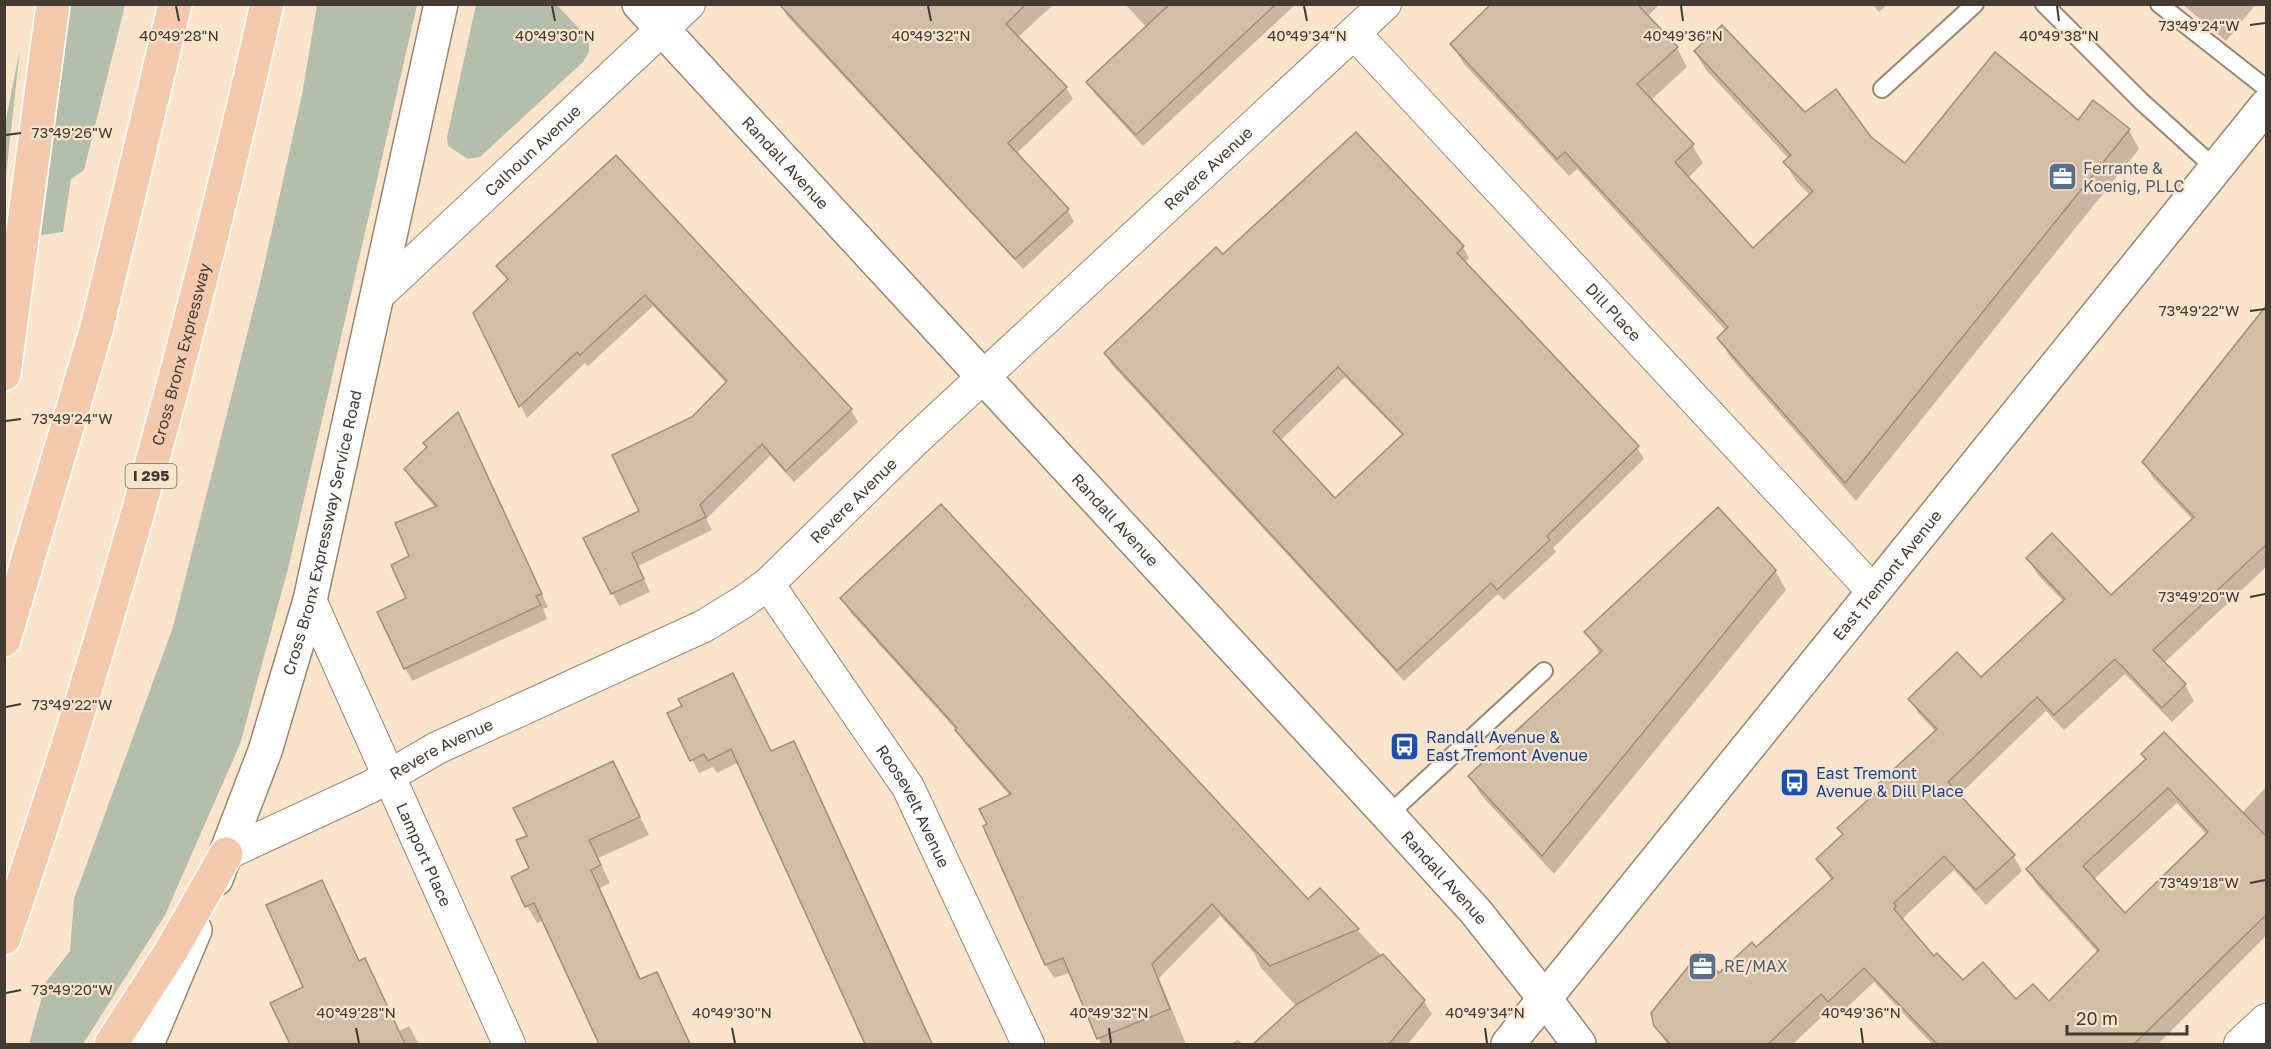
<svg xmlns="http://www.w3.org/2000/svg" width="2271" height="1049" font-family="'Golos Text',sans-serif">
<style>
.green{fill:#b5beaa}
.shadow{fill:#0003;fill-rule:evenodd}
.building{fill:#d2bda6;stroke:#a28e78;stroke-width:1.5;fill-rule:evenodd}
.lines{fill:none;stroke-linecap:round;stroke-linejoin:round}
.service-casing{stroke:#998670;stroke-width:20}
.minor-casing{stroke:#998670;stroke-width:34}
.tertiary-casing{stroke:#998670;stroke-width:36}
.secondary-casing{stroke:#998670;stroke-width:36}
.motorway-casing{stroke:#fff;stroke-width:36}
.service{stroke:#fff;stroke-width:16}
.minor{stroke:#fff;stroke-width:32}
.tertiary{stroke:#fff;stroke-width:33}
.secondary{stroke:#fff;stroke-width:33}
.motorway{stroke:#f4caae;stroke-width:33}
.ticks{fill:none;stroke:#433b31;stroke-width:2}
.labels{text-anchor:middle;stroke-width:4.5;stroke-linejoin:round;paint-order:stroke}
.shield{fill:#fae4cc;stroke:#7a6e60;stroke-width:1.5}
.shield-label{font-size:15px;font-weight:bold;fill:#433b31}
.street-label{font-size:16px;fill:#433b31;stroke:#fae4cc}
.service-label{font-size:16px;fill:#4e5e75;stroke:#fae4cc;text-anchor:start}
.transit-label{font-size:16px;fill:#164399;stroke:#fae4cc;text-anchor:start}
.ticks-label{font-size:15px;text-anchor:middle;fill:#433b31;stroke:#fae4cc;stroke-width:4.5;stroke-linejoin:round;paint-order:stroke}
</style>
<rect width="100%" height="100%" fill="#fae4cc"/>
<!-- green -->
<g class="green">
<polygon points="71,5 125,5 84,170 71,179 63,232 41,235"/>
<polygon points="317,5 417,5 288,569 240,744 165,915 83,1044 29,1044 46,982 70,951 74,899 173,627 262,275 302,95"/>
<polygon points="476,5 557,5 589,39 589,52 583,62 480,157 468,159 448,146 447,137"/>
<polygon points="20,49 5,184 5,124"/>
</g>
<!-- shadow -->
<g class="shadow">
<polygon points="781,4 1054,4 1017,38 1066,88 1073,99 1016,154 1068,210 1074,222 1023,269 787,16"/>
<polygon points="1125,4 1296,4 1143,146 1095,94 1088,82 1147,28"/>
<polygon points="1495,4 1660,4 1647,17 1677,48 1687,67 1651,100 1692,145 1703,163 1688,178 1753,250 1811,196 1796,181 1785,162 1789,159 1706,70 1695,52 1805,114 1870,138 1905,165 2078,122 2129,130 2139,149 1856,501 1730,357 1719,338 1726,331 1577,169 1569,176 1463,63 1452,44"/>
<polygon points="1872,4 1888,4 1879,12"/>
<polygon points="2182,4 2256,4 2226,41"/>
<polygon points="616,157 851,410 858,422 794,482 770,456 706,519 712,530 638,566 650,592 619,606 585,538 640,512 693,418 727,384 653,306 588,366 585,363 527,418 475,314 508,281 498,266"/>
<path d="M1463,247L1469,258L1464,263L1637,447L1644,459L1553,548L1556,552L1504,600L1498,594L1404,681L1112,365L1105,354L1223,256ZM1345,377L1403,436L1335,500L1280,441Z"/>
<path d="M2266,311V567L2164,663L2185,685L2194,701L2172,722L2125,674L2064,730L2046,711L1958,796L2013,855L2022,871L1986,905L1954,870L1902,919L1934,958L1963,982L2016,1001L2049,1003L2098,953L2037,885L2028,869L2147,761L2143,754L2242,813L2266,787V936L2158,1044H1929L1931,1043L1874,982L1838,1016L1831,1008L1793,1044H1667L1655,1026L1756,949L1832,881L1818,860L1844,836L1839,829L1883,789L1936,732L1919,714L1910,699L1981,679L2064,602L2037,574L2028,558L2111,597L2193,520L2153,478L2144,462ZM2177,803L2207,835L2125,915L2093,880Z"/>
<polygon points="458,414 548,607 543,609 547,619 412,681 405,668 411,557 436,508 413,482 405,469 428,449 425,443"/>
<polygon points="1775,570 1786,590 1554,874 1481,795 1470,776 1600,655 1586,632"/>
<polygon points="842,599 1308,901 1320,890 1424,1001 1432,1014 1408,1044 1255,1044 1296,1006 1261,968 1254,953 1220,916 1159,978 1186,1044 1101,1044 1071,972 1054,978 1046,965 985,826 1010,796 965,744 957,731 850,612"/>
<polygon points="669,714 771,753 801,756 933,1044 867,1044 739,762 717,773 713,767 699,773"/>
<polygon points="613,763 649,835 598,858 610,883 600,888 641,980 656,974 691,1044 601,1044 544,920 537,923 527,906 531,869 529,837"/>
<polygon points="322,882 359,962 399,1031 409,1026 419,1044 293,1044 272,1003 305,988"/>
<polygon points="1238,1040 1243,1044 1230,1044"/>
</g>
<!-- building -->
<g class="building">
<polygon points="779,4 1026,4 1006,24 1067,87 1008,143 1069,209 1015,259"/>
<polygon points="1170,4 1276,4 1136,135 1086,82"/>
<polygon points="1491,4 1637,4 1678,47 1637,84 1694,144 1675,162 1753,248 1813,191 1783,162 1791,155 1694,51 1722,25 1805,112 1836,89 1871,137 1905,163 1995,52 2078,120 2093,100 2130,129 1845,483 1717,338 1728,327 1565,152 1557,159 1450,44"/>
<path d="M1356,132L1464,246L1457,253L1639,446L1547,536L1550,540L1497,590L1491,583L1397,671L1104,353L1216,247L1223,254ZM1338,367L1403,434L1335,498L1273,431Z"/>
<polygon points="616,155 852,409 786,471 762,444 700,505 706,517 632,553 644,579 611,594 583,538 639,511 612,455 692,417 727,381 645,295 580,355 577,352 519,407 473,313 508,279 496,266"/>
<path d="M2266,306V545L2153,650L2186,684L2162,708L2115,659L2054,715L2037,697L1948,782L2015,855L1976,890L1944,856L1894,903L1896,906L1894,909L1934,956L1937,953L1963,980L1983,962L2016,999L2033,984L2049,1001L2099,950L2026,869L2146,759L2141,754L2164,732L2266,836V915L2134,1044H1937L1864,968L1828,1002L1821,994L1768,1044H1670L1654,1026L1651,1013L1700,952L1719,973L1752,942L1756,947L1833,878L1816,859L1843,834L1837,828L1881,788L1878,784L1937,729L1908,699L1957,652L1981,677L2065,599L2026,558L2052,533L2111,595L2194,517L2142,462ZM2168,788L2208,832L2125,913L2083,866Z"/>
<polygon points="458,412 542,594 536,596 541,605 404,669 377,612 406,598 391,565 409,556 395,523 437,506 404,469 427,447 423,443"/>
<polygon points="941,504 1308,899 1320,888 1359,929 1270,966 1212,904 1152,964 1170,1009 1097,1039 1063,958 1045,965 983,826 987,824 979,809 1011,794 955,730 957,728 840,598"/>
<polygon points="1718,507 1776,570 1542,856 1468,776 1602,651 1584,632"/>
<polygon points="733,673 771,751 794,741 932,1044 865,1044 731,749 708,761 704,754 690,761 667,713 682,706 678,699"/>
<polygon points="613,761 640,817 589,840 601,865 591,870 640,979 657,972 690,1044 599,1044 534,903 525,907 511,877 529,868 516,840 527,836 513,808"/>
<polygon points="322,880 359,961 365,958 405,1044 290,1044 270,1003 303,987 266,905"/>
<polygon points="1383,954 1425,1000 1389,1044 1253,1044 1297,1004"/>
</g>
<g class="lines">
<defs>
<g id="service">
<polyline points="2044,4 2141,101 2216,169"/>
<polyline points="2159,4 2266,88"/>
<polyline points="1882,89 1975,4"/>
<polyline points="1388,815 1544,671"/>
</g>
<g id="minor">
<path id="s1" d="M1354,33L1873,591"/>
<path id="s2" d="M377,296L689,4"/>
<path id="s3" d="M768,584L908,787L1028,1044"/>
<path id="s4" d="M310,600L509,1044"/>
<path id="s5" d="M226,854L370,787L437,748L704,626L743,602L768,584L913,442L1385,4"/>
<polyline points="2240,1044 2266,1020"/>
</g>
<polyline id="tertiary" points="1545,999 1579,1044"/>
<g id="secondary">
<path id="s6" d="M639,4L1388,815L1476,912L1545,999"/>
<path id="s7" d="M216,879L265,751L310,600L441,4"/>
<polyline points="147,1044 195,930"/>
<path id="s8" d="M1508,1044L2266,106"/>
</g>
<g id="motorway">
<polyline points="4,374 53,4"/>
<polyline points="4,640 97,327 175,4"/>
<path id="s9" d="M4,938C111,630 195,322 267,4"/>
<polyline points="111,1044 171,951 226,854"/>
</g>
</defs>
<!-- service casing -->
<use href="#service" class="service-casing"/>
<!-- minor casing -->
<use href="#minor" class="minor-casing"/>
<!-- tertiary casing -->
<use href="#tertiary" class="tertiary-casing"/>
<!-- secondary casing -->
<use href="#secondary" class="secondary-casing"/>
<!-- motorway casing -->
<use href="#motorway" class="motorway-casing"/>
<!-- service -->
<use href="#service" class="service"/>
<!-- minor -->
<use href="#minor" class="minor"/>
<!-- tertiary -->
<use href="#tertiary" class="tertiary"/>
<!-- secondary -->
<use href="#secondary" class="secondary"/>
<!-- motorway -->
<use href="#motorway" class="motorway"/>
</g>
<!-- ticks -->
<path class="ticks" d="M176,6L179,21M552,6L555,21M928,6L931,21M1304,6L1307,21M1681,6L1683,21M2057,6L2059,21M2250,25L2265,23M6,135L21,133M2250,311L2265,309M6,421L21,419M2250,597L2265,594M6,707L21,704M2250,883L2265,880M6,993L21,990M356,1028L359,1043M732,1028L735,1043M1109,1028L1111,1043M1485,1028L1487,1043M1861,1028L1863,1043"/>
<!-- icons -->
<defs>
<symbol id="office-square" viewBox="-11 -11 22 22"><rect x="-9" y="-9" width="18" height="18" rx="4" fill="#5c6f8a" stroke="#fae4cc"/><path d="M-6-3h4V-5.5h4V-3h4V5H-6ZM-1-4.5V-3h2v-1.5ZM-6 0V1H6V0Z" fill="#fff"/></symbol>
<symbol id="bus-square" viewBox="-11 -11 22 22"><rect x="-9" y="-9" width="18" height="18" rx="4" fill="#1a4fb4" stroke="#fae4cc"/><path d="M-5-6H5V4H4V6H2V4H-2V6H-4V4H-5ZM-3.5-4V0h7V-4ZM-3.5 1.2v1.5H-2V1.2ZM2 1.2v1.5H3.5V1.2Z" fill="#fff"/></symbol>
</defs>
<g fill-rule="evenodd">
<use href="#office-square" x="2046" y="160" width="33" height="33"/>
<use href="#bus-square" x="1388" y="730" width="33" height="33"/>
<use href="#bus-square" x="1778" y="766" width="33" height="33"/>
<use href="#office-square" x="1686" y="950" width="33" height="33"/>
</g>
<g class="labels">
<!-- shield labels -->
<rect class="shield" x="125.5" y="464" width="51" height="24" rx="4.5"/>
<g class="shield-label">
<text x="151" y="481">I 295</text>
</g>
<!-- street labels -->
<g class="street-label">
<text dy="6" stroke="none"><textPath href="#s2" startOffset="213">Calhoun Avenue</textPath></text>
<text dy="6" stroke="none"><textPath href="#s6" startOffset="216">Randall Avenue</textPath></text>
<text dy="6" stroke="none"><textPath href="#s5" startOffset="1212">Revere Avenue</textPath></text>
<text dy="6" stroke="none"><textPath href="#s1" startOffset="381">Dill Place</textPath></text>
<text dy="6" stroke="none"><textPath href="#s9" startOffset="610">Cross Bronx Expressway</textPath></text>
<text dy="6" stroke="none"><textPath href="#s5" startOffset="726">Revere Avenue</textPath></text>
<text dy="6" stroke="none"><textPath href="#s6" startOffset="702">Randall Avenue</textPath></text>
<text dy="6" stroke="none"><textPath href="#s7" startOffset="363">Cross Bronx Expressway Service Road</textPath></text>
<text dy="6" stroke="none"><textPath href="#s8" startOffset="603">East Tremont Avenue</textPath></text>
<text dy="6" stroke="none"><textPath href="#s5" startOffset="240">Revere Avenue</textPath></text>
<text dy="6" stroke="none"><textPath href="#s3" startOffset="266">Roosevelt Avenue</textPath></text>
<text dy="6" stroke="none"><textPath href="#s4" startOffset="279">Lamport Place</textPath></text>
<text dy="6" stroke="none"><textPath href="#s6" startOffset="1188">Randall Avenue</textPath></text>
</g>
<!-- service labels -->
<g class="service-label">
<text x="2083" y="174">Ferrante &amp;<tspan x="2083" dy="18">Koenig, PLLC</tspan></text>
<text x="1724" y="972">RE/MAX</text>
</g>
<!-- transit labels -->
<g class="transit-label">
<text x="1426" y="743">Randall Avenue &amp;<tspan x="1426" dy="18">East Tremont Avenue</tspan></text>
<text x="1816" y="779">East Tremont<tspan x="1816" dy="18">Avenue &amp; Dill Place</tspan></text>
</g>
</g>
<g class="ticks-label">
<text x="2199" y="31">73°49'24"W</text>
<text x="179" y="41">40°49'28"N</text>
<text x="555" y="41">40°49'30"N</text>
<text x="931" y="41">40°49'32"N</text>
<text x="1307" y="41">40°49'34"N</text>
<text x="1683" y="41">40°49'36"N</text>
<text x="2059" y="41">40°49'38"N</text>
<text x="72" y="138">73°49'26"W</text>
<text x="2199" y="316">73°49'22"W</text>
<text x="72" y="424">73°49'24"W</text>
<text x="2199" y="602">73°49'20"W</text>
<text x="72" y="710">73°49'22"W</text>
<text x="2199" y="888">73°49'18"W</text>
<text x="72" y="995">73°49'20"W</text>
<text x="356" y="1018">40°49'28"N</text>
<text x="732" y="1018">40°49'30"N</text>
<text x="1109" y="1018">40°49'32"N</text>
<text x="1485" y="1018">40°49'34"N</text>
<text x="1861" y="1018">40°49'36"N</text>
</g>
<!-- border -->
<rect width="2271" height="1049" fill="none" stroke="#433b31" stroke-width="12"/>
<!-- scale -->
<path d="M2067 1025v9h120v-9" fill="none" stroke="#433b31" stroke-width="3"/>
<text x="2076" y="1025" font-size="18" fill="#433b31" stroke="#fae4cc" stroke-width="4.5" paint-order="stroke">20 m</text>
</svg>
